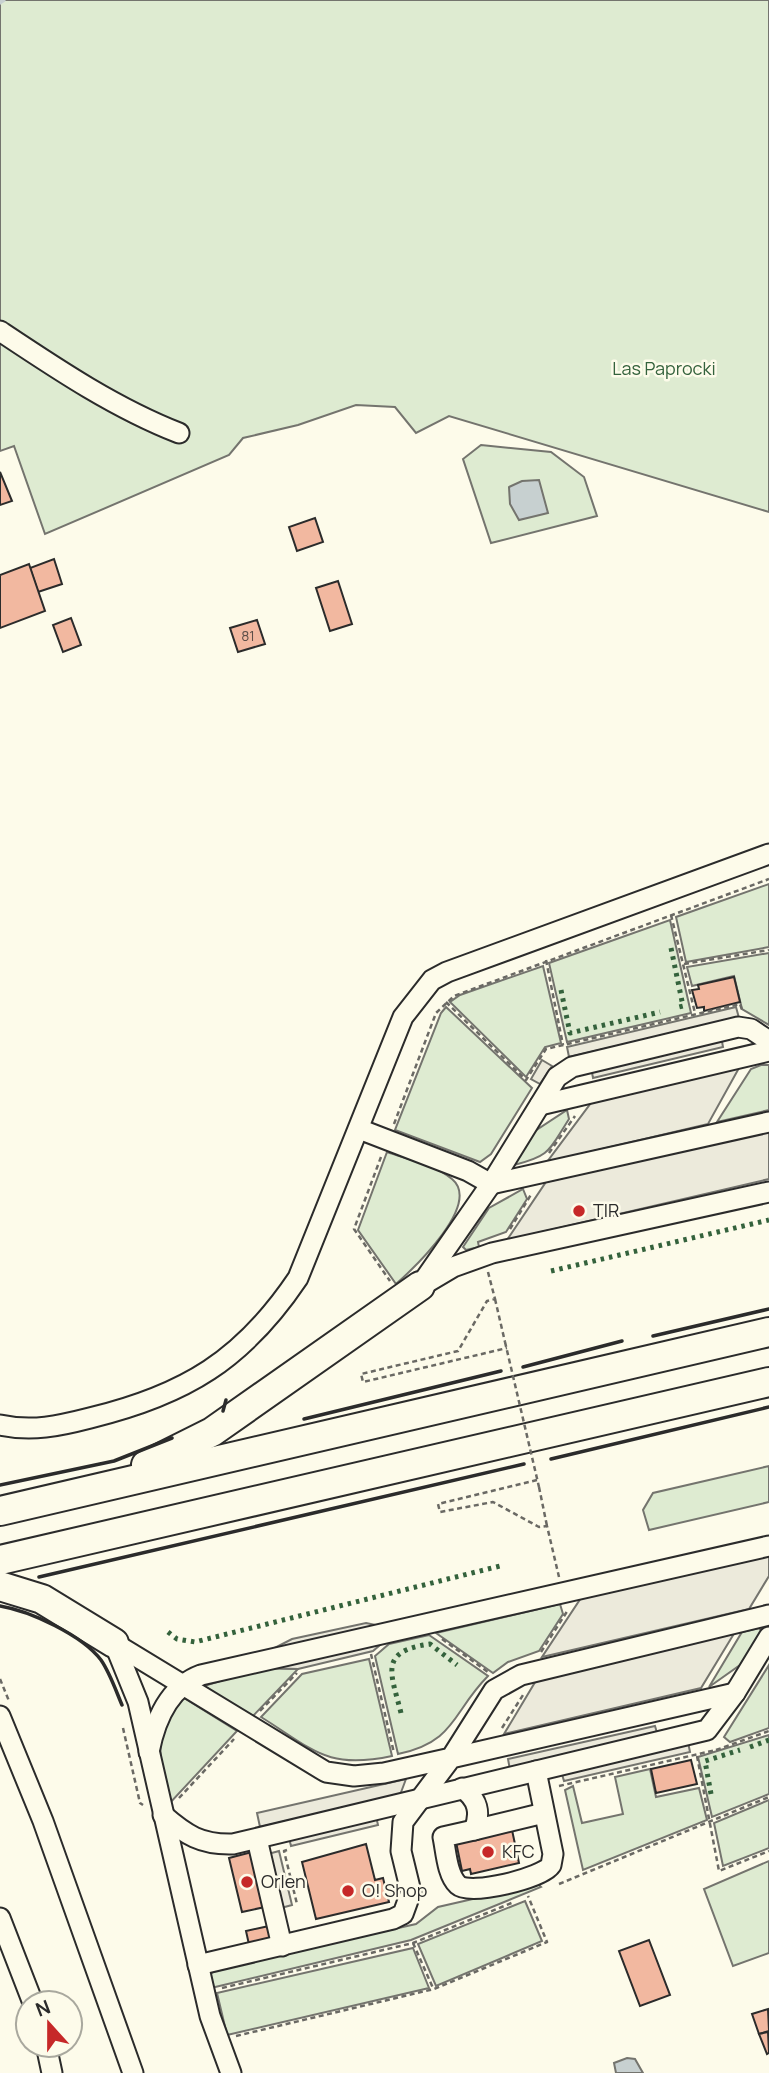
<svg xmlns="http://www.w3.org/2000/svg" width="769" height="2073" font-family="Manrope,sans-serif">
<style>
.green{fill:#deebd1;stroke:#74746e;stroke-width:2}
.parking{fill:#eceadb;stroke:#74746e;stroke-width:2}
.water{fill:#c7d0d0;stroke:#74746e;stroke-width:2}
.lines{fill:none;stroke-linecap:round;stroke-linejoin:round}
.stream{stroke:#c7d0d0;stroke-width:5}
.building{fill:#f2b8a0;stroke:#2b2b2b;stroke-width:2}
.minor-casing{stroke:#2b2b2b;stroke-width:23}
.highway-casing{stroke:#2b2b2b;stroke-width:32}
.path{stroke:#6a6964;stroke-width:2.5;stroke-dasharray:5 3.5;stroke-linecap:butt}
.minor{stroke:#fdfbea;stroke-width:19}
.highway{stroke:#fdfbea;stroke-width:28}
.path-bridge{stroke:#6a6964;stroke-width:2.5;stroke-dasharray:5 3.5;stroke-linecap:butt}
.hedge{stroke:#34623c;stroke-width:5;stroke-dasharray:3.5 5;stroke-linecap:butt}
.wall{stroke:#2b2b2b;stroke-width:3.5}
.poi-dot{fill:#c62828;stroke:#fdfbea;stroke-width:2.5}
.labels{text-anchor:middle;stroke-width:5;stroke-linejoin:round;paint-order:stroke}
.number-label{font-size:14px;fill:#5d4e48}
.park-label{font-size:18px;fill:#34623c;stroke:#fdfbea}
.poi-label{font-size:18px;fill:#2b2b2b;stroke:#fdfbea;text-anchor:start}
</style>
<rect width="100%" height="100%" fill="#fdfbea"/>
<!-- green -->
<g class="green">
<polygon points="0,0 769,0 769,512 449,416 416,433 395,407 356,405 298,425 243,438 229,455 45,534 14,446 0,451"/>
<polygon points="481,445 551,452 584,477 597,516 491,543 463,459"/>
<polygon points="769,884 769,947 686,962 676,917"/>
<polygon points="670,920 691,1013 567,1042 549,963"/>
<polygon points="769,953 769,1025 742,1009 734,976 692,986 687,967"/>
<polygon points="543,966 561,1043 545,1047 526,1077 450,1002 460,995"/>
<polygon points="446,1007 532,1088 491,1154 480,1162 395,1130 441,1013"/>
<polygon points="761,1065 769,1065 769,1110 717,1122 751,1069"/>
<path d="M567,1110L569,1119C549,1150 551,1156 514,1165L535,1131Z"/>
<path d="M387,1152C407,1159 436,1165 452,1179C482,1204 414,1268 396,1284L358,1230Z"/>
<polygon points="523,1189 527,1199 506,1232 478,1242 479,1247 466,1250 463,1247 489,1208"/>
<polygon points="769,1466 769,1502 649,1530 643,1510 653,1493"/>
<polygon points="560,1604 563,1614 539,1651 508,1662 493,1673 436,1633"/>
<polygon points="759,1628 762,1632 740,1665 709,1687 742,1632"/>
<path d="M429,1635L488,1676C452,1712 456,1742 398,1754L375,1656L389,1644Z"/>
<path d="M369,1659L392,1756C327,1770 314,1750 261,1717L302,1674Z"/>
<polygon points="769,1665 769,1728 730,1742 724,1737"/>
<polygon points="262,1668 298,1669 252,1717 204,1686"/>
<path d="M184,1698L237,1731L169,1804C161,1770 149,1722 184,1698Z"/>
<polygon points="769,1735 769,1794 712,1817 698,1757"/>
<polygon points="650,1769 656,1797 699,1788 707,1820 583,1870 565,1790 573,1786 582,1823 623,1814 615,1777"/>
<polygon points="769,1800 769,1848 723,1866 714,1823"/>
<polygon points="769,1861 769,1953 733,1966 704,1889"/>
<polygon points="538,1884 541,1887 411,1940 211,1988 209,1976 215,1969 416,1924 438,1907"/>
<polygon points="525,1901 542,1941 436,1986 418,1944"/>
<polygon points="413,1948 429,1988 227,2035 217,1993"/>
</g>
<!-- parking -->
<g class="parking">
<polygon points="736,1007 739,1018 569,1057 567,1047"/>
<polygon points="721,1036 723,1047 593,1078 591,1067"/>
<polygon points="542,1060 552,1066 540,1084 531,1079"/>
<polygon points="739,1068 708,1124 547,1162 591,1103"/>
<polygon points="769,1130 769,1179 507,1240 546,1182"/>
<polygon points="769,1556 769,1576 749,1609 542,1657 581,1598"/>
<polygon points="366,1623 385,1627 261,1655 292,1639"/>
<polygon points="735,1632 701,1688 504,1734 537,1679"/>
<polygon points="387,1639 373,1651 298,1669 262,1668"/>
<polygon points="655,1726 658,1736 510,1770 508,1759"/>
<polygon points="688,1742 690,1752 564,1781 561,1771"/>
<polygon points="406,1779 400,1795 260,1827 257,1813"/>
<polygon points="376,1816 378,1825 291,1846 289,1838"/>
<polygon points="279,1851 292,1905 281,1908 268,1854"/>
</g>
<!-- water -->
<g class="water">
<polygon points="539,480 548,513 519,520 510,504 509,487 522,481"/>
<polygon points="627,2058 635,2059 643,2073 616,2073 614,2063"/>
</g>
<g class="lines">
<!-- stream -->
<polyline class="stream" points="0,2 3,0"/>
</g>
<!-- building -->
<g class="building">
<polygon points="0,472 12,501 0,505"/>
<polygon points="315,518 323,542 297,551 289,527"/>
<polygon points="54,559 62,584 38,592 30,568"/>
<polygon points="29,564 45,611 0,628 0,575"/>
<polygon points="338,581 352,624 330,631 316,588"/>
<polygon points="71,618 81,645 63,652 53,625"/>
<polygon points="257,620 265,644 238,652 230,628"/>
<polygon points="734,977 740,1002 704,1011 704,1007 697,1008 692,990 699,989 698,985"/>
<polygon points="691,1760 697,1784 656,1793 651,1769"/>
<polygon points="512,1830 519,1863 471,1874 470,1869 462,1871 456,1842"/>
<polygon points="366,1844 375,1880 383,1878 389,1902 316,1919 302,1862"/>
<polygon points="252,1852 265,1907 242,1912 229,1858"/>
<polygon points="269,1926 275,1952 252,1958 246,1931"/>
<polygon points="649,1940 670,1995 640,2006 619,1951"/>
<polygon points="768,2009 769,2031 759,2034 752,2014"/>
<polygon points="768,2032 769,2053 767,2054 759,2034"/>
</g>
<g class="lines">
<defs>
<g id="minor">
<path d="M0,331C57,369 115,408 179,433"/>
<polyline points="540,1105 769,1051"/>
<polyline points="359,1129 468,1171 491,1184 769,1122"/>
<polyline points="426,1283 453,1267 492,1253 769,1192"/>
<polyline points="420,1286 491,1184 557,1077 572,1067 738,1027 751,1029 769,1041"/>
<path d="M0,1425C32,1432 59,1426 90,1418C185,1395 243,1360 298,1278L403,1017L432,980L447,972L769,854"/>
<polyline points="114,1643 326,1772 354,1776 384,1773 451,1758 494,1690 521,1675 769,1615"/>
<polyline points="114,1643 138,1702 210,2016 231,2073"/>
<polyline points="0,1716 43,1821 133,2073"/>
<path d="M149,1752C155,1721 169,1687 201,1675L769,1546"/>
<path d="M462,1788C478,1799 481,1813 474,1830L443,1837C446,1851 447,1875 458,1885C470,1896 543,1878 551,1865L553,1854L536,1771"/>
<path d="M163,1815C186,1835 201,1845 233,1844L707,1730L735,1693L769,1637"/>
<polyline points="474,1830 544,1813"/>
<polyline points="257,1839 282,1946"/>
<polyline points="0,1918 33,2003"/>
<polyline points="198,1965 393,1919 403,1914 411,1892 401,1851 403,1822 451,1758 735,1693"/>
<polyline points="46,2045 52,2073"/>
</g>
<g id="highway">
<polyline points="146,1465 212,1432 420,1286"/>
<polyline points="0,1511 769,1332"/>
<polyline points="0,1560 769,1382"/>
<polyline points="0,1586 42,1599 114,1643"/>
</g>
</defs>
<!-- minor casing -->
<use href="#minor" class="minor-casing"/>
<!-- highway casing -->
<use href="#highway" class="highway-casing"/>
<!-- path -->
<g class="path">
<polyline points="671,915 695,1013"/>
<polyline points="546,960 563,1045"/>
<polyline points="684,964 769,950"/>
<polyline points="446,1002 526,1080 546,1049 740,1004 742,1010"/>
<polyline points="394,1124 436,1013 454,996 769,879"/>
<polyline points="549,1153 575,1116"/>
<polyline points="381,1157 354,1229 390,1281"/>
<polyline points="510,1229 532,1193"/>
<polyline points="488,1272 495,1299 487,1301 458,1351 361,1374 363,1382 507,1348"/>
<polyline points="495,1299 505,1342"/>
<polyline points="537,1480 438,1504 440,1512 493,1502 539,1527 547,1526 559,1577"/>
<polyline points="539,1487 547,1526"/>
<polyline points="442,1639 488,1672"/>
<polyline points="541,1652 568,1610"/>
<polyline points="371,1654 394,1753"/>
<polyline points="0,1679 9,1701"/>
<polyline points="260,1711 297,1673"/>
<polyline points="123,1728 140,1803 143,1805"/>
<polyline points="502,1728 523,1695"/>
<polyline points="716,1750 769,1731"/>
<polyline points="697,1756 719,1871 769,1851"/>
<polyline points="559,1786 716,1750"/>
<polyline points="179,1798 234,1739"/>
<polyline points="287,1850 284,1851 297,1904"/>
<polyline points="559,1884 769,1797"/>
<polyline points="413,1943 433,1988"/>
<polyline points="222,1988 413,1943 514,1902"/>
<polyline points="236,2036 434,1989 547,1942 528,1896"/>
</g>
<!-- minor -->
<use href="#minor" class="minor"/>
<!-- highway -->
<use href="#highway" class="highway"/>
<!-- path-bridge -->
<polyline class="path-bridge" points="505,1342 539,1487"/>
<!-- hedge -->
<g class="hedge">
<polyline points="671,948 683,1006 675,1008"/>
<polyline points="561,990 570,1033 660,1012"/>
<polyline points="551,1271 769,1220"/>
<polyline points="168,1632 177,1639 195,1642 500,1566"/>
<path d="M401,1713C391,1673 378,1651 430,1644L457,1665"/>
<polyline points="750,1747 769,1740"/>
<polyline points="711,1794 705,1761 740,1750"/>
</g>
<!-- wall -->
<g class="wall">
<polyline points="653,1336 769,1309"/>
<polyline points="523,1367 622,1341"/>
<polyline points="223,1411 226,1400"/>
<polyline points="304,1419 501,1371"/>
<polyline points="551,1459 769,1407"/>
<polyline points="0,1485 114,1461 172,1438"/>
<polyline points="39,1577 524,1464"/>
<path d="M0,1606C30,1611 82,1635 101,1660C110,1673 116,1691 122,1705"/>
</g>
</g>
<!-- markers -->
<g class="poi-dot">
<circle cx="579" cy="1211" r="7"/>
<circle cx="488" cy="1852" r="7"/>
<circle cx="247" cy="1882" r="7"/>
<circle cx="348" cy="1891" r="7"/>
</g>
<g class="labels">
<!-- number labels -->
<g class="number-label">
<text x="248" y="641">81</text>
</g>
<!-- park labels -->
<g class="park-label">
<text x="664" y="375">Las Paprocki</text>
</g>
<!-- poi labels -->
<g class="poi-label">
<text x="593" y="1217">TIR</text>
<text x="502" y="1858">KFC</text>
<text x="261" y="1888">Orlen</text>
<text x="362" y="1897">O! Shop</text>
</g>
</g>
<!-- north arrow -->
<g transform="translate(49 2024) rotate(339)"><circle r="33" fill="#fdfbea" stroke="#a9a89e" stroke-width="2"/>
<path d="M0-5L12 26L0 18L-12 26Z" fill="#c62828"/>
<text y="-10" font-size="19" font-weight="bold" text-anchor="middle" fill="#2b2b2b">N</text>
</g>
</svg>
